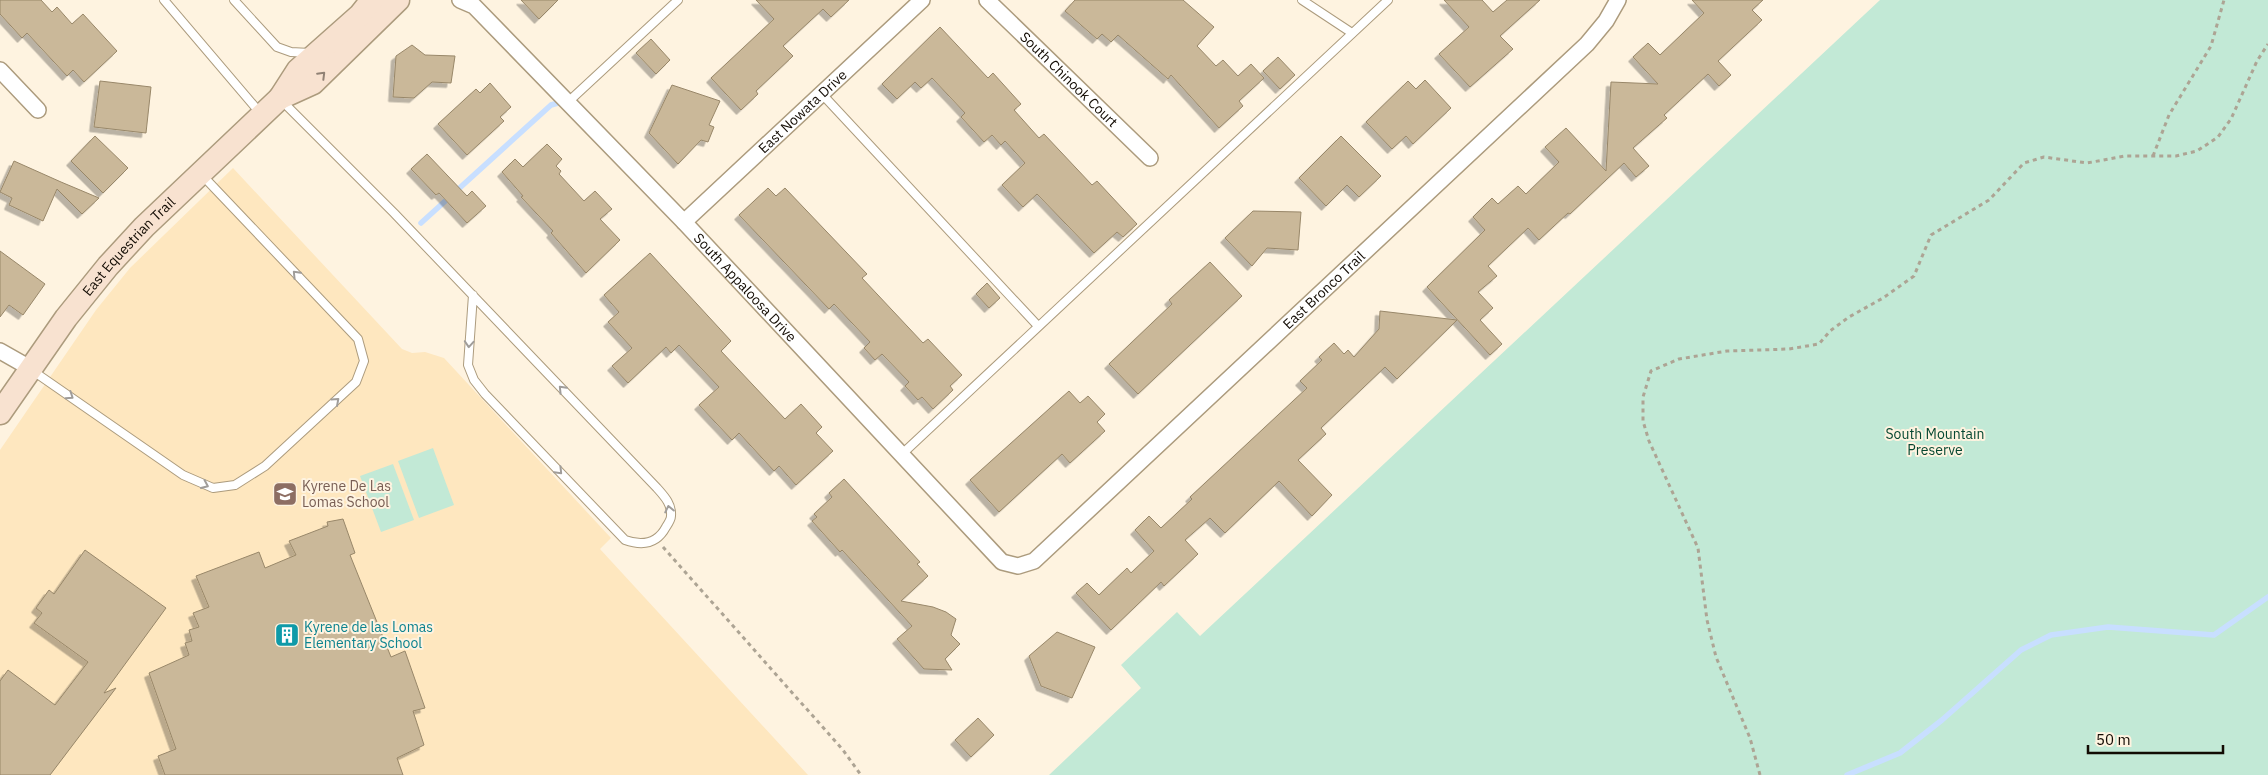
<svg xmlns="http://www.w3.org/2000/svg" width="2268" height="775" font-family="'IBM Plex Sans',sans-serif">
<style>
.built{fill:#fee7bf}
.green{fill:#c2e9d6}
.lines{fill:none;stroke-linecap:round;stroke-linejoin:round}
.stream{stroke:#c8dfff;stroke-width:5.5}
.building{fill:#cab899;stroke:#988769;filter:url(#shadow)}
.lane-casing{stroke:#ac9b7d;stroke-width:10}
.street-casing{stroke:#ac9b7d;stroke-width:18}
.secondary-casing{stroke:#ac9b7d;stroke-width:25}
.path{stroke:#ada494;stroke-width:3;stroke-dasharray:4 4;stroke-linecap:butt}
.lane{stroke:#fff;stroke-width:8}
.street{stroke:#fff;stroke-width:15}
.secondary{stroke:#f8e2d0;stroke-width:22}
.oneway{stroke:#908174}
.oneway2{stroke:#a09d9a}
.labels{text-anchor:middle;stroke-width:4;stroke-linejoin:round;paint-order:stroke}
.street-label{font-size:14px;fill:#120b03;stroke:#fef3e0}
.park-label{font-size:14px;fill:#064832;stroke:#fef3e0}
.education-label{font-size:14px;fill:#785e54;stroke:#fef3e0;text-anchor:start}
.culture-label{font-size:14px;fill:#0d838f;stroke:#fef3e0;text-anchor:start}
</style>
<defs>
<filter id="shadow"><feDropShadow dx="-4.5" dy="4.5" stdDeviation="0" flood-color="#0004"/></filter>
</defs>
<rect width="100%" height="100%" fill="#fef3e0"/>
<!-- built -->
<polygon class="built" points="233,168 402,349 412,353 425,352 444,358 611,538 600,549 808,775 0,775 0,450 96,310 130,268"/>
<!-- green -->
<g class="green">
<polygon points="1880,0 2268,0 2268,775 1049,775 1141,688 1121,665 1177,612 1200,636"/>
<polygon points="433,448 454,505 419,518 398,461"/>
<polygon points="393,464 414,520 381,532 360,476"/>
</g>
<g class="lines">
<!-- stream -->
<g class="stream">
<polyline points="421,223 551,105 565,101"/>
<polyline points="1847,775 1900,753 1942,720 2021,650 2051,635 2108,627 2214,635 2268,597"/>
</g>
</g>
<!-- building -->
<g class="building">
<polygon points="0,0 41,0 52,12 57,7 72,24 83,14 117,51 84,82 73,70 67,76 27,33 22,38 0,14"/>
<polygon points="521,0 558,0 539,19"/>
<polygon points="756,0 849,0 831,17 823,9 783,46 793,56 756,91 758,94 741,110 711,78 774,19"/>
<polygon points="1075,0 1183,0 1214,27 1197,46 1216,66 1223,60 1238,76 1251,64 1264,78 1239,101 1243,106 1219,128 1171,75 1168,79 1118,35 1111,42 1102,34 1097,39 1065,11"/>
<polygon points="1444,0 1482,0 1493,12 1507,0 1540,0 1500,36 1513,49 1470,87 1439,54 1469,27"/>
<polygon points="1692,0 1763,0 1752,10 1762,20 1718,61 1731,75 1719,86 1708,74 1664,115 1667,118 1633,148 1649,166 1636,177 1624,163 1570,214 1568,213 1539,240 1528,228 1488,266 1497,276 1478,292 1493,308 1480,320 1502,344 1490,355 1427,287 1485,230 1473,217 1492,198 1498,204 1518,186 1526,194 1559,162 1545,147 1566,128 1606,171 1611,82 1658,84 1633,57 1648,43 1660,55 1704,13"/>
<polygon points="940,27 988,78 993,73 1021,104 1014,110 1039,138 1044,134 1092,185 1097,181 1137,224 1123,237 1117,232 1094,253 1037,194 1023,207 1002,185 1025,163 1005,141 1001,145 992,135 984,142 961,117 965,113 932,78 921,88 915,82 897,99 882,84"/>
<polygon points="651,39 670,60 656,74 636,53"/>
<polygon points="412,45 425,55 455,56 451,83 432,82 414,98 393,97 396,56"/>
<polygon points="1278,57 1295,75 1280,89 1263,71"/>
<polygon points="1425,80 1451,108 1413,144 1406,136 1392,149 1366,122 1408,81 1416,89"/>
<polygon points="100,81 151,87 146,133 94,127"/>
<polygon points="490,83 511,107 500,117 504,121 467,155 438,124 476,89 480,93"/>
<polygon points="672,85 720,101 709,125 714,127 708,142 701,140 678,164 649,133"/>
<polygon points="95,136 128,168 103,193 71,161"/>
<polygon points="1341,136 1381,176 1359,197 1347,185 1326,206 1299,178"/>
<polygon points="547,144 562,159 556,166 561,171 559,174 584,201 595,191 612,209 600,219 620,240 586,273 551,233 553,231 521,197 523,196 502,172 515,159 523,167"/>
<polygon points="427,154 467,196 472,191 486,206 467,223 439,193 436,195 411,169"/>
<polygon points="14,161 61,182 99,198 82,214 57,189 43,221 9,205 12,198 0,192"/>
<polygon points="768,188 776,196 785,188 867,274 862,278 923,343 928,339 962,375 950,386 953,390 933,409 922,397 918,400 905,386 909,382 882,354 875,360 864,348 870,342 834,304 829,309 739,215"/>
<polygon points="1253,211 1301,212 1298,250 1267,248 1252,266 1225,238"/>
<polygon points="0,251 45,284 23,315 9,305 0,317"/>
<polygon points="650,253 731,341 721,351 785,419 801,404 822,427 816,433 833,451 796,485 779,466 774,471 739,433 732,440 699,405 719,387 679,345 671,353 666,347 628,383 612,366 632,348 608,322 619,312 604,295"/>
<polygon points="1210,262 1242,296 1138,394 1109,364 1172,304 1169,300"/>
<polygon points="987,283 1000,298 989,308 976,294"/>
<polygon points="1380,311 1457,320 1397,379 1385,367 1321,428 1326,434 1298,460 1332,495 1312,516 1279,481 1225,533 1210,518 1185,540 1198,554 1164,586 1161,582 1111,630 1076,593 1087,583 1099,595 1127,568 1131,573 1154,551 1135,530 1149,516 1161,528 1192,499 1190,497 1307,388 1300,381 1322,360 1319,357 1334,343 1344,354 1348,350 1354,357 1379,329"/>
<polygon points="1069,391 1080,403 1088,396 1105,414 1097,422 1105,431 1070,463 1062,454 999,512 970,480"/>
<polygon points="844,479 920,562 917,564 928,576 901,601 933,607 946,612 956,619 951,635 960,644 945,659 952,670 924,669 897,639 912,626 842,550 840,552 812,521 817,517 814,514 832,497 829,493"/>
<polygon points="343,519 355,553 350,555 391,657 405,651 425,708 413,711 424,745 397,758 403,775 165,775 158,756 176,749 149,673 189,655 185,643 192,641 189,630 199,627 193,613 209,607 196,576 259,552 265,568 296,555 289,541 328,526 327,522"/>
<polygon points="85,550 166,608 104,693 116,688 50,775 0,775 0,681 8,670 55,705 88,662 34,623 42,613 36,608 49,590 54,594"/>
<polygon points="1057,632 1095,647 1072,698 1041,686 1029,656"/>
<polygon points="978,718 994,735 971,757 955,740"/>
</g>
<g class="lines">
<defs>
<g id="lane">
<polyline points="164,0 261,114"/>
<polyline points="234,0 277,47 291,52 310,53"/>
<polyline points="1302,0 1352,33"/>
<polyline points="821,93 1038,326"/>
<path d="M282,101L394,213L657,488C664,496 672,504 671,516C671,519 668,524 666,527C657,544 642,546 625,540L485,394L474,380L468,365L473,295"/>
<polyline points="567,103 678,0"/>
<polyline points="33,371 183,475 213,488 235,485 265,466 356,382 364,361 358,339 202,175"/>
<polyline points="901,455 1388,0"/>
</g>
<g id="street">
<path id="s1" d="M460,0L474,6L684,222L1002,562L1018,566L1034,561L1587,44L1606,21L1618,0"/>
<path id="s2" d="M987,0L1150,158"/>
<polyline points="0,70 38,110"/>
<path id="s3" d="M684,222L922,0"/>
<polyline points="0,351 30,368"/>
</g>
<g id="secondary">
<polyline points="280,98 313,83 398,0"/>
<path id="s4" d="M0,413L66,318L108,266L144,227L280,98L298,70L360,15L372,0"/>
</g>
</defs>
<!-- lane casing -->
<use href="#lane" class="lane-casing"/>
<!-- street casing -->
<use href="#street" class="street-casing"/>
<!-- secondary casing -->
<use href="#secondary" class="secondary-casing"/>
<!-- path -->
<g class="path">
<polyline points="2153,156 2169,115 2211,46 2224,0"/>
<polyline points="663,547 843,750 861,775"/>
<polyline points="1760,775 1750,738 1716,657 1707,620 1698,548 1649,441 1643,421 1643,397 1651,371 1679,359 1727,351 1789,349 1819,344 1830,331 1849,317 1883,298 1914,276 1931,235 1989,200 2024,163 2044,157 2087,163 2125,156 2176,156 2197,151 2218,137 2231,119 2257,61 2268,44"/>
</g>
<!-- lane -->
<use href="#lane" class="lane"/>
<!-- street -->
<use href="#street" class="street"/>
<!-- secondary -->
<use href="#secondary" class="secondary"/>
</g>
<!-- one-way arrows -->
<defs><path id="oneway-chevron" d="M-2-3.5L2.5 0L-2 3.5" fill="none" stroke-width="1.6" stroke-linecap="round" stroke-linejoin="round" transform="scale(1.25)"/></defs>
<use class="oneway" href="#oneway-chevron" transform="translate(322 75) rotate(-45)"/>
<g class="oneway2">
<use href="#oneway-chevron" transform="translate(296 274) rotate(-134)"/>
<use href="#oneway-chevron" transform="translate(469 344) rotate(94)"/>
<use href="#oneway-chevron" transform="translate(562 389) rotate(-134)"/>
<use href="#oneway-chevron" transform="translate(70 396) rotate(34)"/>
<use href="#oneway-chevron" transform="translate(336 401) rotate(-42)"/>
<use href="#oneway-chevron" transform="translate(559 471) rotate(46)"/>
<use href="#oneway-chevron" transform="translate(205 485) rotate(24)"/>
<use href="#oneway-chevron" transform="translate(669 509) rotate(-102)"/>
</g>
<!-- icons -->
<defs>
<symbol id="school-square" viewBox="-11 -11 22 22"><rect x="-9" y="-9" width="18" height="18" rx="4" fill="#8d6e63" stroke="#fef3e0"/><path d="M0-5L7-2L0 1L-7-2ZM-4 1L0 2.5L4 1V4Q0 6-4 4Z" fill="#fff"/></symbol>
<symbol id="building-square" viewBox="-11 -11 22 22"><rect x="-9" y="-9" width="18" height="18" rx="4" fill="#0f9aa8" stroke="#fef3e0"/><path d="M-4-6H4V6H1V3H-1V6H-4ZM-2.5-4.3h1.7v1.8h-1.7ZM.8-4.3h1.7v1.8H.8ZM-2.5-1h1.7V.8h-1.7ZM.8-1h1.7V.8H.8Z" fill="#fff"/></symbol>
</defs>
<g fill-rule="evenodd">
<use href="#school-square" x="271" y="480" width="28" height="28"/>
<use href="#building-square" x="273" y="621" width="28" height="28"/>
</g>
<g class="labels">
<!-- street labels -->
<g class="street-label">
<text dy="5" stroke="none"><textPath href="#s2" startOffset="114">South Chinook Court</textPath></text>
<text dy="5" stroke="none"><textPath href="#s3" startOffset="162">East Nowata Drive</textPath></text>
<text dy="5" stroke="none"><textPath href="#s4" startOffset="211">East Equestrian Trail</textPath></text>
<text dy="5" stroke="none"><textPath href="#s1" startOffset="406">South Appaloosa Drive</textPath></text>
<text dy="5" stroke="none"><textPath href="#s1" startOffset="1212">East Bronco Trail</textPath></text>
</g>
<!-- park labels -->
<g class="park-label">
<text x="1935" y="439">South Mountain<tspan x="1935" dy="16">Preserve</tspan></text>
</g>
<!-- education labels -->
<g class="education-label">
<text x="302" y="491">Kyrene De Las<tspan x="302" dy="16">Lomas School</tspan></text>
</g>
<!-- culture labels -->
<g class="culture-label">
<text x="304" y="632">Kyrene de las Lomas<tspan x="304" dy="16">Elementary School</tspan></text>
</g>
</g>
<!-- scale -->
<path d="M2088 745v8h135v-8" fill="none" stroke="#120b03" stroke-width="2.5"/>
<text x="2096" y="745" font-size="15" fill="#120b03" stroke="#fef3e0" stroke-width="4" paint-order="stroke">50 m</text>
</svg>
